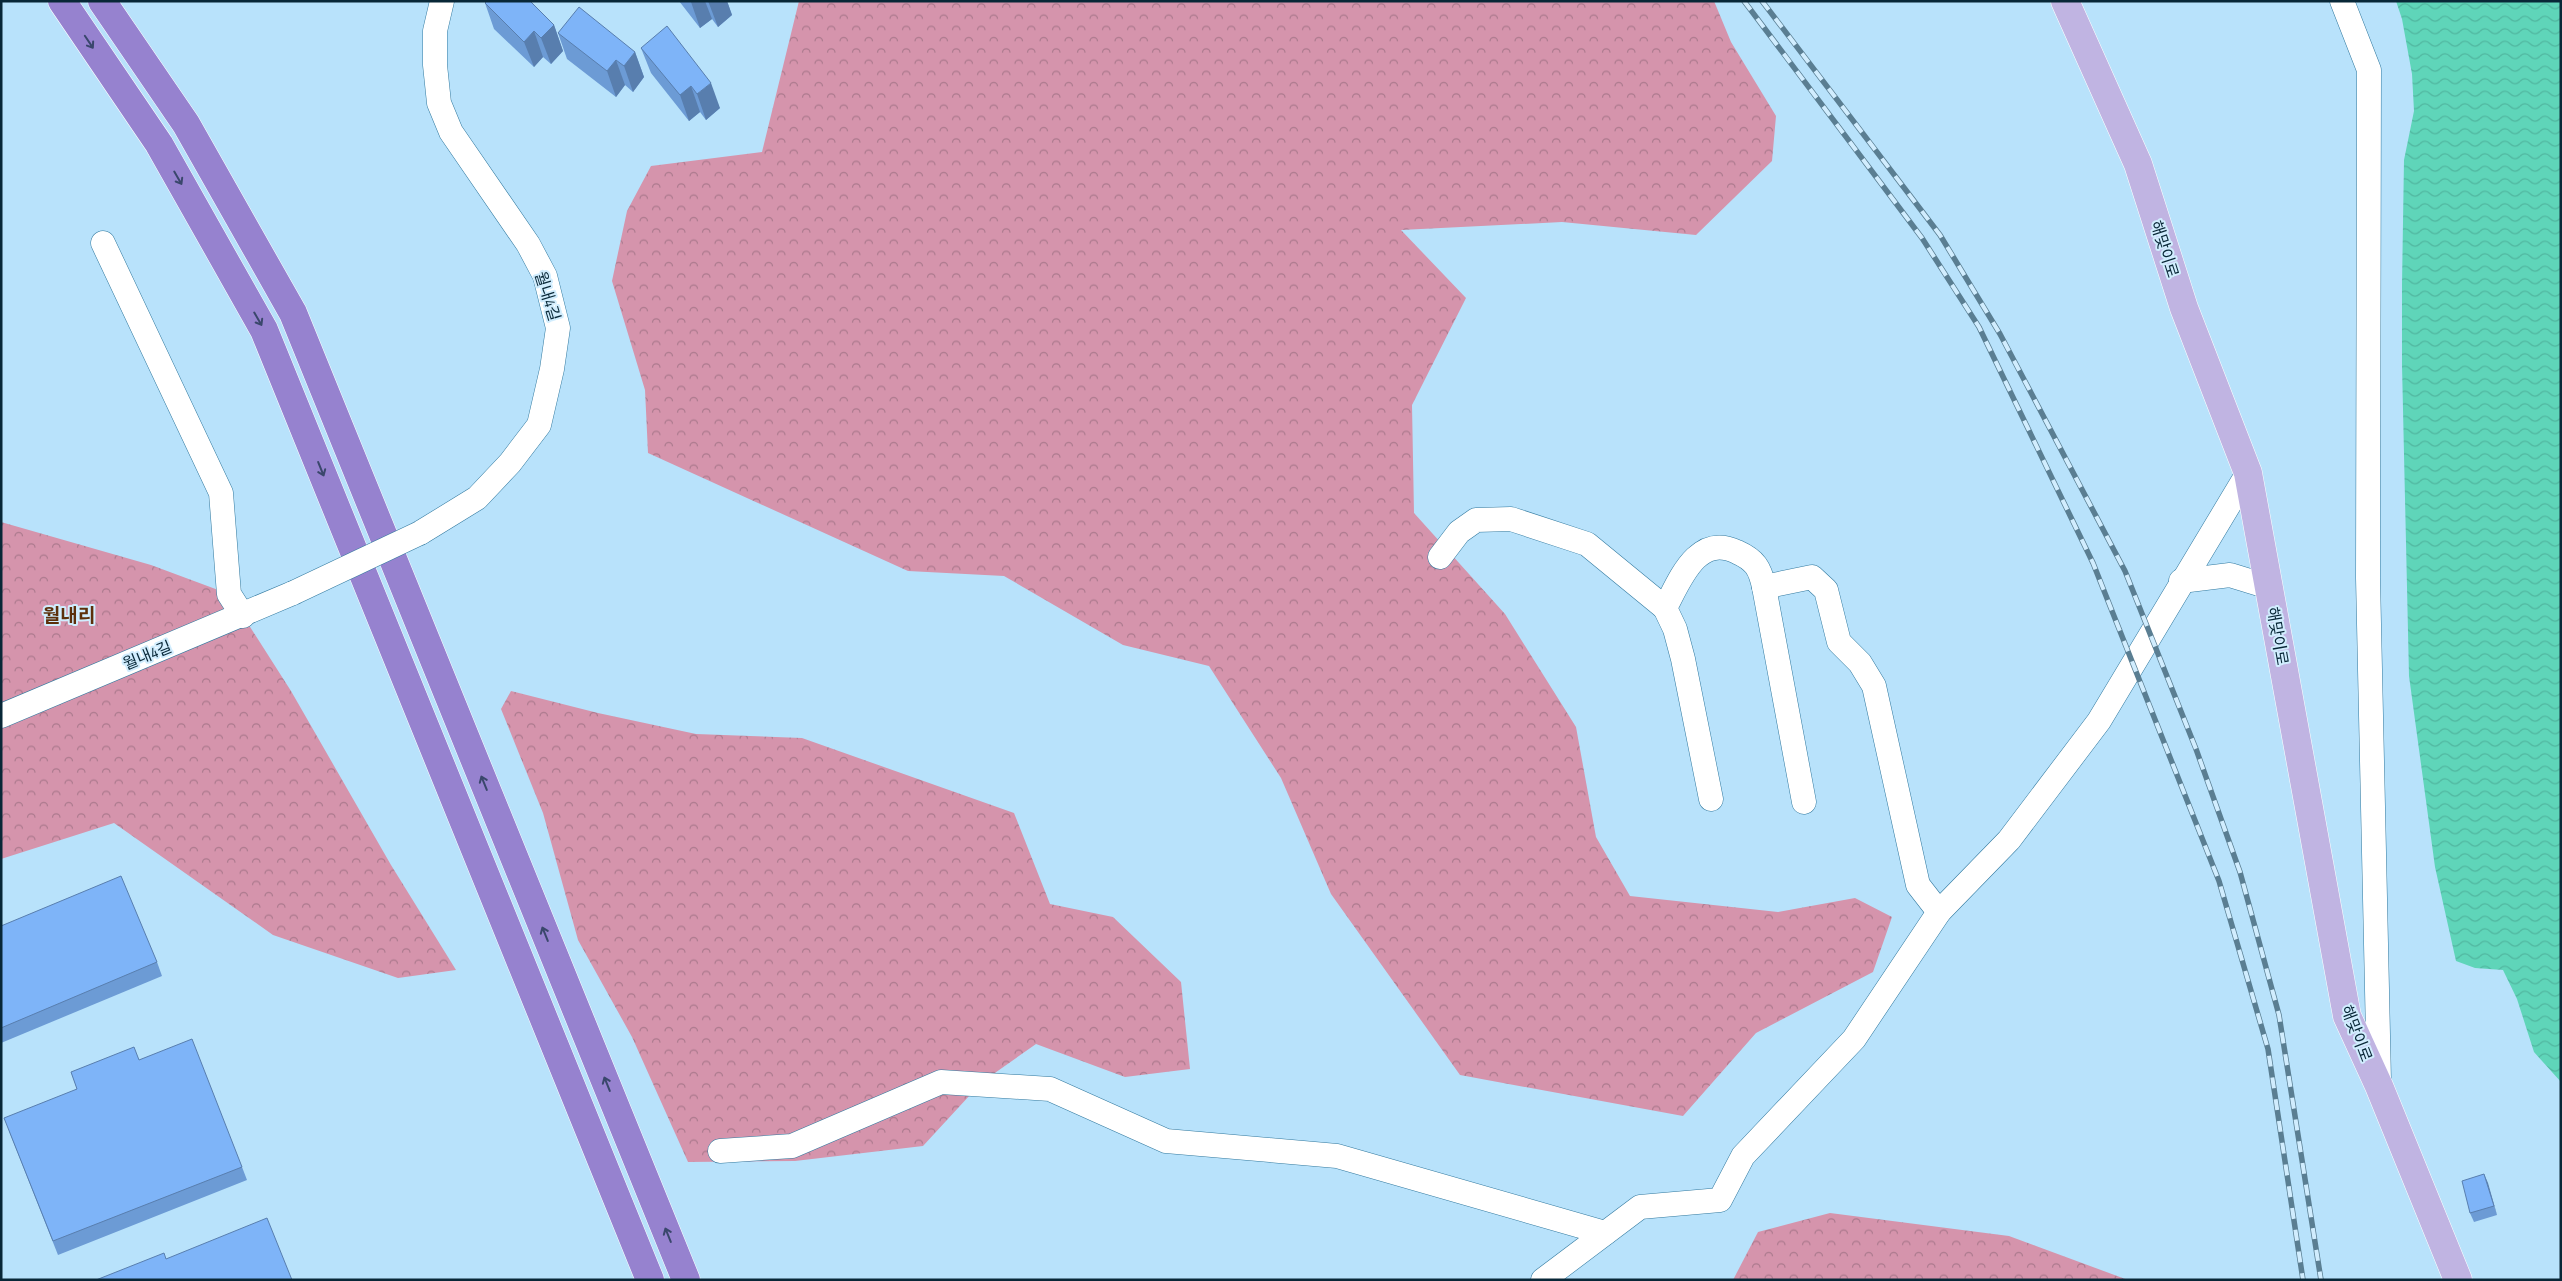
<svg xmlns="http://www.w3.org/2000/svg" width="2562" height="1281" font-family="'Sofia Sans Condensed','Noto Sans KR',sans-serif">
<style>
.forest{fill:url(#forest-crowns)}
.water{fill:url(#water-waves)}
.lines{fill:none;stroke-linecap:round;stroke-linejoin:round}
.street-casing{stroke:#31799f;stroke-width:25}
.primary-casing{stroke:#fff;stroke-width:29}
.highway-casing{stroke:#fff;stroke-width:29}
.street{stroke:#fff;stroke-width:24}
.primary{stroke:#c0b4e2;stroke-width:28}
.highway{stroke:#9682cf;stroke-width:28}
.rail-casing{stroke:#5a7e92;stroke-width:5.5}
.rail{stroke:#d1edfe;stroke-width:4;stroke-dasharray:11;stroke-linecap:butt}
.street-bridge-casing{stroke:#31799f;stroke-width:25;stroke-linecap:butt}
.street-bridge{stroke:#fff;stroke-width:24}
.wall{fill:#6c9bd5}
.shaded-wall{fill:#587eae}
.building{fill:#7eb4f8;stroke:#587eae}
.oneway{stroke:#3a476c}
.labels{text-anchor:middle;stroke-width:4;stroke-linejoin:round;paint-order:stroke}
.street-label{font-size:16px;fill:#082737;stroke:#d1edfe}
.quarter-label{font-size:19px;font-weight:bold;fill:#5c300b;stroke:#d1edfe}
</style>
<defs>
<pattern id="forest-crowns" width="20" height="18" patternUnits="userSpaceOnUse" patternTransform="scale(1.25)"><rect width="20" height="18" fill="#d594ac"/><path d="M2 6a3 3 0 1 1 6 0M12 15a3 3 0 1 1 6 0" fill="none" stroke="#ab798d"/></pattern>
<pattern id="water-waves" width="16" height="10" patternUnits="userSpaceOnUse" patternTransform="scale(1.25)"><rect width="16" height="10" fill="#5fd5b9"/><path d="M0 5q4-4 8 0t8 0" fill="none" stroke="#51b7a0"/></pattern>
</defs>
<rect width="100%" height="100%" fill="#b8e2fb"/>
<!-- forest -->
<g class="forest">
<polygon points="799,1 1714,1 1731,42 1776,116 1772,161 1696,235 1562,222 1401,230 1466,298 1412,405 1414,513 1505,614 1576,727 1596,837 1630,896 1778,912 1855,898 1892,917 1873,972 1756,1033 1683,1116 1460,1075 1331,894 1281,778 1209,666 1123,645 1004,576 908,571 648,453 645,390 612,281 627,211 651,166 762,152"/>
<polygon points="1,522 151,565 229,594 291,691 391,865 456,970 398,978 273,935 114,823 1,859"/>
<polygon points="511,691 598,713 696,734 802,738 1014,813 1050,904 1113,917 1181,982 1190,1069 1125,1077 1036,1044 982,1082 923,1146 795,1161 688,1162 632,1037 578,940 543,813 501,709"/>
<polygon points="1830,1213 2009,1236 2128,1280 1733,1280 1758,1232"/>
</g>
<!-- water -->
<polygon class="water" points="2396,1 2561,1 2561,1082 2534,1052 2517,999 2503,970 2475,968 2456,961 2435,867 2409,676 2402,365 2402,285 2404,160 2414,111 2412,74 2402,19"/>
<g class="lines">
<defs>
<g id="street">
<polyline points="2342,1 2369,70 2368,578 2379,1081"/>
<polyline points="103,243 221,493 229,594 243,616"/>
<polyline points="420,533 477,498 510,463 539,425 552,369 558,328 545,276 528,244 451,132 439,103 435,65 435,31 442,1"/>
<polyline points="1440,557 1459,532 1476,520 1511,519 1587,544 1665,608"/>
<polyline points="2181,581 2230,575 2269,587"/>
<polyline points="1,716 293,593"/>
<path d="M1711,799L1683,659L1675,629L1665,608C1680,580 1697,533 1737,552C1755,560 1760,568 1764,587"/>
<polyline points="1804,802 1764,587 1812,577 1826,590 1839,642 1860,663 1874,686 1918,885 1939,912"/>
<polyline points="720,1151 792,1146 941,1082 1050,1089 1166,1141 1337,1156 1605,1233"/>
<polyline points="1543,1280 1640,1207 1720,1200 1743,1156 1854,1039 1939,912 2009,840 2099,721 2248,473"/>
</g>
<polyline id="primary" points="2065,1 2138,164 2184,308 2248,473 2347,1016 2379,1086 2458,1280"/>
<g id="highway">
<polyline points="62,1 159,144 264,330 650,1280"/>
<polyline points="102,1 186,124 293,313 686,1280"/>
</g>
</defs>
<!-- street casing -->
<use href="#street" class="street-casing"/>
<!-- primary casing -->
<use href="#primary" class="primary-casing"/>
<!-- highway casing -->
<use href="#highway" class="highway-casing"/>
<!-- street -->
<use href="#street" class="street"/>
<!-- primary -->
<use href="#primary" class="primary"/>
<!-- highway -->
<use href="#highway" class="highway"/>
<defs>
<g id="rail">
<polyline points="1744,1 1922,238 1979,327 2093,563 2219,881 2268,1049 2303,1280"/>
<polyline points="1762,1 1940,235 2000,334 2125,571 2196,749 2240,872 2279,1015 2321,1280"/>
</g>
</defs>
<!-- rail casing -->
<use href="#rail" class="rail-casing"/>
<!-- rail -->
<use href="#rail" class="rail"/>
<defs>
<polyline id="street-bridge" points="293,593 420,533"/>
</defs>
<!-- street-bridge casing -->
<use href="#street-bridge" class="street-bridge-casing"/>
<!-- street-bridge -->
<use href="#street-bridge" class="street-bridge"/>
</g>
<!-- wall -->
<g class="wall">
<polygon points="679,1 727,1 732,15 718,27 712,19 700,28"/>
<polygon points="485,3 554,25 563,51 551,64 543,57 534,67 494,29"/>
<polygon points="558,33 635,52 644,77 633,92 625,85 616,97 567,59"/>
<polygon points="641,48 720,108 706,120 700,112 689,121 651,73"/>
<polygon points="1,926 157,962 162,976 1,1043"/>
<polygon points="139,1060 242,1167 247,1180 58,1255 9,1131 77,1089 71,1072"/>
<polygon points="2484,1174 2497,1215 2474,1222 2470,1213"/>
</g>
<!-- shaded-wall -->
<g class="shaded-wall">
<polygon points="692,1 705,1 712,19 700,28 691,2"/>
<polygon points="708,1 727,1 732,15 718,27"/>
<polygon points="554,25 563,51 551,64 541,38"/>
<polygon points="534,31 543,57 534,67 524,42"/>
<polygon points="635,52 644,77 633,92 624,66"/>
<polygon points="616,60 625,85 616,97 607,71"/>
<polygon points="711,83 720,108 706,120 697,94"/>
<polygon points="691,86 700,112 689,121 680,95"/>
<polygon points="2484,1174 2488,1183 2497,1215 2494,1206"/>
</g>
<!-- building -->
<g class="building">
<polygon points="487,1 530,1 554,25 541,38 534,31 524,42 485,3"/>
<polygon points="579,7 635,52 624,66 616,60 607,71 558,33"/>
<polygon points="667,26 711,83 697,94 691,86 680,95 641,48"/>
<polygon points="121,876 157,962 1,1028 1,926"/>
<polygon points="192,1039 242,1167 53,1241 4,1118 77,1089 71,1072 134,1047 139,1060"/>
<polygon points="2484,1174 2494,1206 2470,1213 2462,1181"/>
<polygon points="267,1218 292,1280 96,1280 164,1253 166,1259"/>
</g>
<!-- one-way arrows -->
<defs><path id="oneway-shaft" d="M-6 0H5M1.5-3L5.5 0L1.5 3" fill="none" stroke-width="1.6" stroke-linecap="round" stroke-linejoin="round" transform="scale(1.25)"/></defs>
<g class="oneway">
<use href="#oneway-shaft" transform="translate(89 42) rotate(56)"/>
<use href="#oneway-shaft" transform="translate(178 178) rotate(60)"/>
<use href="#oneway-shaft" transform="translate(258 319) rotate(60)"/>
<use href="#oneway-shaft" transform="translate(321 469) rotate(68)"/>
<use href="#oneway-shaft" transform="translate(484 783) rotate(-112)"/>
<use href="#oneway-shaft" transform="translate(545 934) rotate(-112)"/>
<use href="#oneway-shaft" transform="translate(607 1084) rotate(-112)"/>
<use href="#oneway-shaft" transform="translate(668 1235) rotate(-112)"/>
</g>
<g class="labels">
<!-- street labels -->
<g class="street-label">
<text transform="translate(2165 249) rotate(72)" y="6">해맞이로</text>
<text transform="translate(548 296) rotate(73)" y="6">월내4길</text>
<text transform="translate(2278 636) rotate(80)" y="6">해맞이로</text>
<text transform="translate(147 655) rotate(-22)" y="6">월내4길</text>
<text transform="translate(2357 1033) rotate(69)" y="6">해맞이로</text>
</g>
<!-- quarter labels -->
<g class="quarter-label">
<text x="69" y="622">월내리</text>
</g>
</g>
<!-- border -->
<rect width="2562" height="1281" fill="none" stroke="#082737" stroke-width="5"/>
</svg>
